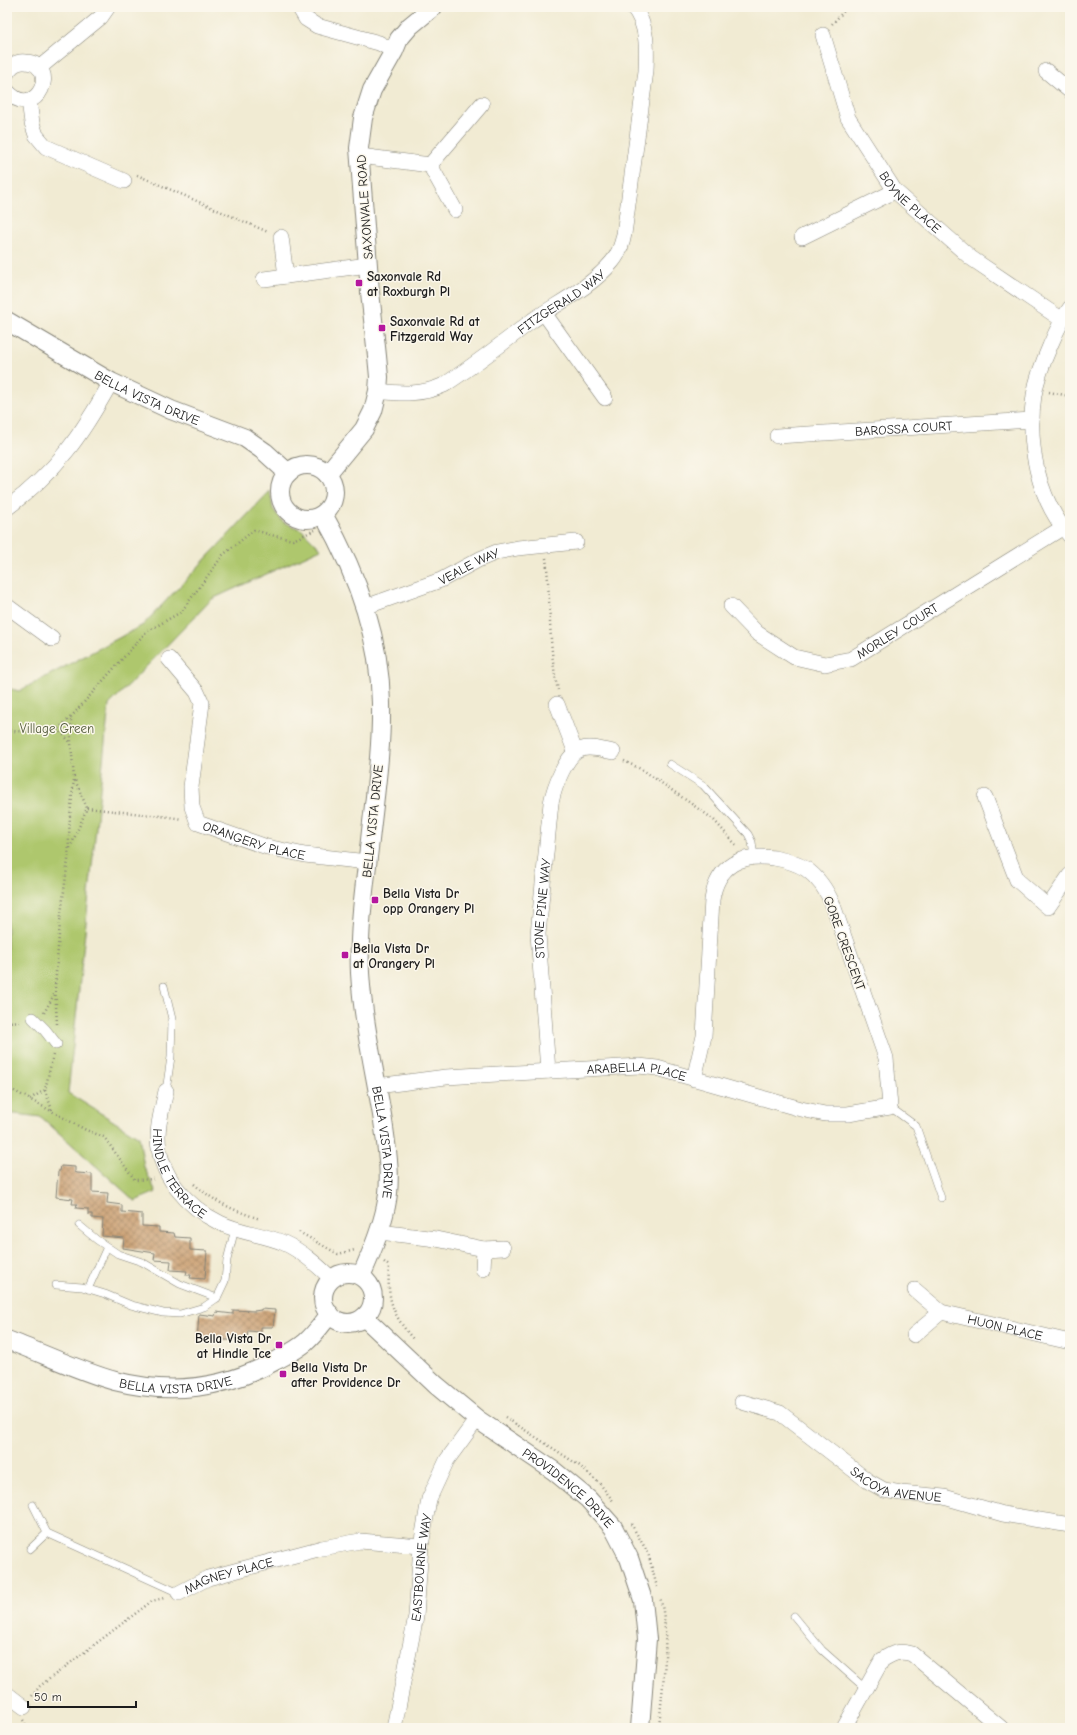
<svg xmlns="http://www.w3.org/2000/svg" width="1077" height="1735" font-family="'Comic Neue',sans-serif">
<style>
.green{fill:#aec76d;stroke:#657244}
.building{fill:url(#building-cross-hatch)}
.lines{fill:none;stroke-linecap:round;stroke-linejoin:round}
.service-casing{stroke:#868478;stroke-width:8}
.pedestrian-casing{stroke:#868478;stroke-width:12}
.minor-casing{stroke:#868478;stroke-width:16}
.tertiary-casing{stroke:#868478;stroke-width:20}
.path{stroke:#868478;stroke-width:2.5;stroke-dasharray:1 3;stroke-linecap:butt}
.service{stroke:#fff;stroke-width:7}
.pedestrian{stroke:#fff;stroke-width:11}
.minor{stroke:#fff;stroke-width:15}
.tertiary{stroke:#fff;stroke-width:18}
.poi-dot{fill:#b5179e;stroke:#fbf7ec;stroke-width:1.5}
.labels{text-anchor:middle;stroke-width:3;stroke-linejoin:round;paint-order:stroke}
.street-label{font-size:13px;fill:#1c1c1c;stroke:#fbf7ec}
.poi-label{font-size:13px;font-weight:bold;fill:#1c1c1c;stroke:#fbf7ec;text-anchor:start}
.park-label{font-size:13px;fill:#4f5838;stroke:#fbf7ec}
</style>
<defs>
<pattern id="building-cross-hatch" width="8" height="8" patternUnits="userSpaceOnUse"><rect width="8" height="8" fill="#cda479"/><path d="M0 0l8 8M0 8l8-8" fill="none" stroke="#a68562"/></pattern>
</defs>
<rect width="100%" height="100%" fill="#fbf7ec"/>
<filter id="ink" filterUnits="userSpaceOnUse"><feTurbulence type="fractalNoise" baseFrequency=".025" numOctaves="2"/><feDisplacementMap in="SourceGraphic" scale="8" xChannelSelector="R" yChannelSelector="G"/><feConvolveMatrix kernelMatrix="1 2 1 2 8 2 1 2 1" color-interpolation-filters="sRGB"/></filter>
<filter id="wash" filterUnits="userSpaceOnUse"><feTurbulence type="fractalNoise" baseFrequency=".012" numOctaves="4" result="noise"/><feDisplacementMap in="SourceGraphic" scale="16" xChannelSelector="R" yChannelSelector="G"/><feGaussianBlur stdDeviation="0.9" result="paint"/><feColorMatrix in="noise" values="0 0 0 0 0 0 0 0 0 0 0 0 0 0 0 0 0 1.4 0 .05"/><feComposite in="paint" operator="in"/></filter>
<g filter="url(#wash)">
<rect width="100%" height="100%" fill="#f1ebd3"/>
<!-- green -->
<polygon class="green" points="270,491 273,509 283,522 302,530 321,549 212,599 109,705 68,1093 139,1137 144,1167 156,1192 135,1201 41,1117 7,1113 7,688 19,691 143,625"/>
<g id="blocks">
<!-- building -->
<g class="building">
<polygon points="61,1166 75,1167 75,1172 77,1173 92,1174 92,1192 108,1193 107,1203 122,1205 122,1212 142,1214 142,1226 159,1227 159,1232 174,1233 175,1237 190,1238 190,1250 207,1251 205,1279 190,1278 191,1275 186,1275 187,1271 170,1270 171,1261 154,1260 155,1253 123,1248 124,1238 102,1236 103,1219 92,1218 92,1214 88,1214 88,1209 76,1208 77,1204 72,1204 73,1199 56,1197 58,1171 60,1171"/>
<polygon points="261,1309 275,1310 273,1327 261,1327 261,1332 248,1331 247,1339 231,1337 230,1340 221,1340 221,1341 214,1340 214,1342 197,1341 199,1314 215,1316 216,1312 233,1314 233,1310 254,1311 261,1310"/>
</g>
</g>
</g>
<g filter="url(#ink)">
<use href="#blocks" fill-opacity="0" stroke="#868478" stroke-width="1"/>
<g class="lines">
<defs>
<g id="service">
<polyline points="670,764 703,785 748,834 752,842 754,857"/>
<polyline points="164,986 172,1019 171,1057 166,1091"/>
<polyline points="890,1107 916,1126 941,1198"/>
<polyline points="79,1225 97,1240 118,1254 142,1262 180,1284 217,1298"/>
<polyline points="56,1285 82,1287 105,1294 131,1305 163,1313 180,1314 204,1307 217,1298 225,1281 227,1260 235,1229"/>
<polyline points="88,1289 107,1247"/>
<polyline points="33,1505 47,1533"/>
<polyline points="30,1549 47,1533 179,1593"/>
<polyline points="794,1616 822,1650 866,1689"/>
</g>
<polyline id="pedestrian" points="33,1018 45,1030 56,1044"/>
<g id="minor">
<polyline points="299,7 306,19 317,26 379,43 394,51"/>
<path id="s1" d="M823,35L848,118L895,191L971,258L1061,319"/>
<polyline points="39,68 101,17 108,7"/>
<polyline points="1046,71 1070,91"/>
<path d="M7,73C11,66 17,61 25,62C62,63 37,124 7,91"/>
<polyline points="29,100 32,123 36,135 46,147 124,181"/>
<polyline points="360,156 430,165 455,210"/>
<polyline points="430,165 482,104"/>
<polyline points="281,237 286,276"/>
<polyline points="802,237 895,191"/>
<polyline points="264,279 368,265"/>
<path d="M1070,308C1061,320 1056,332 1050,346C1043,362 1037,378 1034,395C1027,443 1037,499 1070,536"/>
<polyline points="544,313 605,398"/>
<path id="s2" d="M378,391C401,394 422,395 444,385C475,365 504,342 533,320C560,302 591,287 612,262C619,254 622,245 624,234L646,71C647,49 648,25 633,7"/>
<path id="s3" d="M777,436L1032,420"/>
<path d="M7,508C57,471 81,436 111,382"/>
<polyline points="7,606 52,639"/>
<path id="s4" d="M731,606L757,633L794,657L825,664L851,659L1062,528"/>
<path id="s5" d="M365,607L441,580L480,559L497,552L518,548L576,542"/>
<path id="s6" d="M169,659L197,692L202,703L191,787L192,807L198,823L267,847L305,855L367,862"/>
<polyline points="557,704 575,751"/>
<polyline points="985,797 1017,880 1048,907 1070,875"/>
<path id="s7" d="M548,1071L538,934L551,803C554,788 566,753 582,749C591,746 603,750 613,752"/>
<path id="s8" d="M377,1086L446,1077L639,1066L657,1068L801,1109L825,1114H848L890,1107L886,1058L833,905C827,891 819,878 806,869C796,863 785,860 774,858C742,853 717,865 712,900L704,1036L694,1079"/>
<path id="s9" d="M166,1091C163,1106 158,1121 158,1136C158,1175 187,1207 220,1223C240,1233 263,1234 284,1243C302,1251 318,1266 332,1279"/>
<polyline points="380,1232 436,1239 484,1249 503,1248"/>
<polyline points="483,1269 484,1249"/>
<path id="s10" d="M915,1290L941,1312L1070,1342"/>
<polyline points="914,1335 941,1312"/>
<path id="s11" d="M742,1402L780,1413L868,1481L884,1490L901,1493L944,1497L1003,1514L1070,1525"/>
<path id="s12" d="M179,1593L208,1578L322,1548L360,1541L421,1546"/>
<polyline points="7,1694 24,1707"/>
<path id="s13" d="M394,1728L416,1616L421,1546L429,1499L447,1460L477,1419"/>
<path d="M844,1728L882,1660C893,1653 899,1650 912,1654L1001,1728"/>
</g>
<g id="tertiary">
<path id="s14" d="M7,321L111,382L171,410L245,438L265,452L288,473"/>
<circle cx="307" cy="492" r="27"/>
<polyline points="327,474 364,429 373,411 378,391 379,377 377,356 370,292 359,148 363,118 372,90 394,51 399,39 410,26 433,7"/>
<path id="s15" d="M323,514C356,572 380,635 381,703C382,749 375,794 370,840C365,884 358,929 360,973C363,1022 375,1072 383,1121C387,1149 392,1178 386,1206C381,1231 371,1254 361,1276"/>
<circle cx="348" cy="1298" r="25"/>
<path id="s16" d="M364,1317L436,1385L477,1419L554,1471L588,1499L613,1527L629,1558L643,1600L647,1639L640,1728"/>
<path id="s17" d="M7,1340C42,1353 79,1371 115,1381C170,1395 225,1389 275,1361C286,1355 297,1350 306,1342C315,1334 322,1324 330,1314"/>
</g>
</defs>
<!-- service casing -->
<use href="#service" class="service-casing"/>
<!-- pedestrian casing -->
<use href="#pedestrian" class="pedestrian-casing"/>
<!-- minor casing -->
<use href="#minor" class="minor-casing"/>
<!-- tertiary casing -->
<use href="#tertiary" class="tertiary-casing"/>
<!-- path -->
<g class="path">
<polyline points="832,24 844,11 844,7"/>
<polyline points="137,175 268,232"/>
<polyline points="1049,392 1070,396"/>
<path d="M546,558C551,602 548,647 558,690"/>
<polyline points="7,729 10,731 36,732 58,729 71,717"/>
<polyline points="58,729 70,742"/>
<polyline points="624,761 643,770 713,819 737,846"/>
<polyline points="87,808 169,817 182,819"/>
<polyline points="70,848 87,808 75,780"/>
<polyline points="44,1013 55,993"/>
<polyline points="7,1022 22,1021"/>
<polyline points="57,1024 55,987 60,922 68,860 70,815 74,779 71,743 71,717 146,632 181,612 223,555 254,530 275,536 293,540 315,530"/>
<polyline points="7,1087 86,1130 104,1137 135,1180 155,1179"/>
<polyline points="30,1099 45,1090"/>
<polyline points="52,1110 45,1090 53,1055"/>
<path d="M194,1184C216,1203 233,1210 260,1219"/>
<polyline points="299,1232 338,1254 355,1250"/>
<path d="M384,1262L389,1266C387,1299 392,1314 413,1339"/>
<polyline points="505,1417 580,1466 600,1484 614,1502"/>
<polyline points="631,1524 648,1553 657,1587"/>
<polyline points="32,1696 40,1686 152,1601 164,1598"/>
<polyline points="23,1720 28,1728"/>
<path d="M659,1728C662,1686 671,1639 660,1597"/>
</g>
<!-- service -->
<use href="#service" class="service"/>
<!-- pedestrian -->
<use href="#pedestrian" class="pedestrian"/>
<!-- minor -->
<use href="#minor" class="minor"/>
<!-- tertiary -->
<use href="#tertiary" class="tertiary"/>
</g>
</g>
<!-- markers -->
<g class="poi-dot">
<rect x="355" y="279" width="8" height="8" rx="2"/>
<rect x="378" y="324" width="8" height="8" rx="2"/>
<rect x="371" y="896" width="8" height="8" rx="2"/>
<rect x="341" y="951" width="8" height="8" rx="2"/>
<rect x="275" y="1341" width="8" height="8" rx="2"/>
<rect x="279" y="1370" width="8" height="8" rx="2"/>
</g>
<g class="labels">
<!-- street labels -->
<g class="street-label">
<text dy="5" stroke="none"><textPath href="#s1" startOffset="192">BOYNE PLACE</textPath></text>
<text transform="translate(364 207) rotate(-94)" y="5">SAXONVALE ROAD</text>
<text dy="5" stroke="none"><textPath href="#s2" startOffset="211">FITZGERALD WAY</textPath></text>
<text dy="5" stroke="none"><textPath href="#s14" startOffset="160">BELLA VISTA DRIVE</textPath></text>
<text dy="5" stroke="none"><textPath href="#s3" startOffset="127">BAROSSA COURT</textPath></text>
<text dy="5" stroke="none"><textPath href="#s5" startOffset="112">VEALE WAY</textPath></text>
<text dy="5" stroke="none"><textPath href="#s4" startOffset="194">MORLEY COURT</textPath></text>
<text transform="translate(372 821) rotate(-84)" y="5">BELLA VISTA DRIVE</text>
<text dy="5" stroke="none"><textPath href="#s6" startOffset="236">ORANGERY PLACE</textPath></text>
<text dy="5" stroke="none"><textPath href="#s7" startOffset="163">STONE PINE WAY</textPath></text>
<text transform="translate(845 943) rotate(70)" y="5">GORE CRESCENT</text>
<text dy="5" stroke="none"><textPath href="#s8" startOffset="261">ARABELLA PLACE</textPath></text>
<text dy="5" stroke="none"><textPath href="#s15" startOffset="642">BELLA VISTA DRIVE</textPath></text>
<text dy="5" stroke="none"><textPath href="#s9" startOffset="90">HINDLE TERRACE</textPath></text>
<text dy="5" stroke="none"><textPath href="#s10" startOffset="100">HUON PLACE</textPath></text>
<text dy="5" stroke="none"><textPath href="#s17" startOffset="177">BELLA VISTA DRIVE</textPath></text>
<text dy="5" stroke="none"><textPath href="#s11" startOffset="179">SACOYA AVENUE</textPath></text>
<text dy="5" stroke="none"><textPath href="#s16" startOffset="267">PROVIDENCE DRIVE</textPath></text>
<text dy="5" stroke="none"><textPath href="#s13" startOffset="163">EASTBOURNE WAY</textPath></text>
<text dy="5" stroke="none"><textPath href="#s12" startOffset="53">MAGNEY PLACE</textPath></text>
</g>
<!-- poi labels -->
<g class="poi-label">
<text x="367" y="281">Saxonvale Rd<tspan x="367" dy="15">at Roxburgh Pl</tspan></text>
<text x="390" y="326">Saxonvale Rd at<tspan x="390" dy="15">Fitzgerald Way</tspan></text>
<text x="383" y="898">Bella Vista Dr<tspan x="383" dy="15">opp Orangery Pl</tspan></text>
<text x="353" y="953">Bella Vista Dr<tspan x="353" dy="15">at Orangery Pl</tspan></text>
<text x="271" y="1343" text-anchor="end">Bella Vista Dr<tspan x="271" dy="15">at Hindle Tce</tspan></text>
<text x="291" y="1372">Bella Vista Dr<tspan x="291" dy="15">after Providence Dr</tspan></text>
</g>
<!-- park labels -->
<g class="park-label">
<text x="57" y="733">Village Green</text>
</g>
</g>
<!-- margin -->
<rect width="1077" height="1735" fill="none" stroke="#fbf7ec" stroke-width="24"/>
<!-- scale -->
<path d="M28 1701v6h108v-6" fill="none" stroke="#1c1c1c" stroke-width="2"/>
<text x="34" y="1701" font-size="12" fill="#1c1c1c" stroke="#fbf7ec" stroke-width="3" paint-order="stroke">50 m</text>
</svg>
